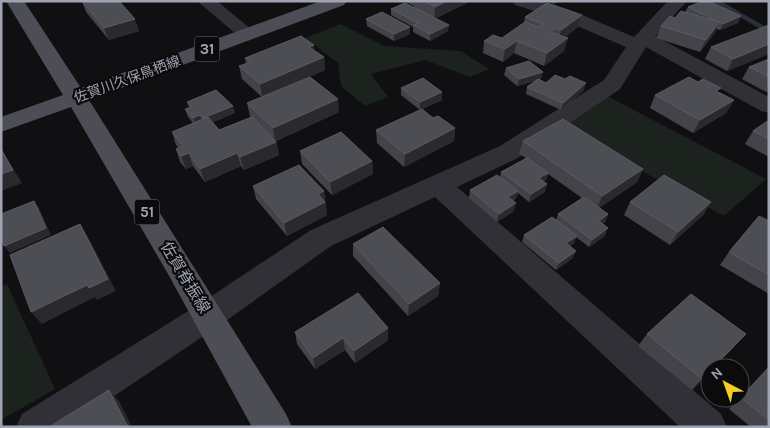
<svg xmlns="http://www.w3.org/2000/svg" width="770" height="428" font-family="Karla,'Noto Sans JP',sans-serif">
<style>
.green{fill:#1c231e}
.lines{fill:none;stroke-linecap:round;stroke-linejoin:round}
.stream{fill:#293039;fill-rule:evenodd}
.minor{fill:#303036;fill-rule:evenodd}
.primary{fill:#4c4d55;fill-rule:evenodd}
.wall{fill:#434349}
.shaded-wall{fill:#2a2a2e}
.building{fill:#4d4e54;stroke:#5a5b63}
.labels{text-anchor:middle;stroke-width:4.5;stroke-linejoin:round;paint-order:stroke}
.far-street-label{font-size:14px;fill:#a0a3b2;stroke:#0b0b0c}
.shield{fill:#0b0b0c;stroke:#737580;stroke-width:1}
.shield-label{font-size:15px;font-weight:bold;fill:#a0a3b2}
.street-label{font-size:16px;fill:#a0a3b2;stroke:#0b0b0c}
</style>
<rect width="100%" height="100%" fill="#100f11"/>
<!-- green -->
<g class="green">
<polygon points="341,24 384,46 461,51 489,69 470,77 425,60 371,74 388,97 365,106 341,86 338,63 305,38"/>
<polygon points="607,96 766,179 724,216 561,127"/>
<polygon points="7,284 55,389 1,420 1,287"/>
</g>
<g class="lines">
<!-- stream -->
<polygon class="stream" points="712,1 721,1 769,29 769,34"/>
<!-- minor -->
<g class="minor">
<polygon points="197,1 217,1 257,34 255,38 248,40 241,38"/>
<polygon points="512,1 540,1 573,11 634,37 668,1 687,1 655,36 769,97 769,113 761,111 646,47 620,89 518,158 457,187 721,414 727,427 680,427 435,197 331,246 220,325 68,427 16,427 22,414 198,305 311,230 500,146 604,80 626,47 561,19 515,5"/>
</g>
<!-- primary -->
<polygon class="primary" points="6,1 24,1 81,88 321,1 347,1 344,5 89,100 286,414 292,427 252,427 168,274 71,107 1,132 1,117 63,95"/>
</g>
<!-- wall -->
<g class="wall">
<polygon points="82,1 119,1 139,31 109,40 86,12"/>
<polygon points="404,1 469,1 469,2 436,18 448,31 430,41 413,32 413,27 391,15 391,9 414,7 414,6"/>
<polygon points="546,1 558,1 554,4"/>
<polygon points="688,7 738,23 720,30 716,29 714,34 700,52 656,38 661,26 685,12"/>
<polygon points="582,15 578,27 565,37 564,51 544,66 514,53 503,62 483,53 484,41 502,38 524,23 525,17"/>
<polygon points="366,19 410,27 410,34 394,41 367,26"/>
<polygon points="769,25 769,54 727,71 705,59 711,47"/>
<polygon points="315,51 324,57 325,70 262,97 242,79 239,66 246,64 245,58"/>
<polygon points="769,59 769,91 766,92 742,79 749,67"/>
<polygon points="506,68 541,79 539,80 546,83 584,90 561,110 526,94 527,87 535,81 517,86 504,75"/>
<polygon points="698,82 734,100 726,113 693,133 650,108 655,95"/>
<polygon points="401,88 442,92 442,100 420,110 401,95"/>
<polygon points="187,102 235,113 213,122 219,130 251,117 250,116 247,103 339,112 276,141 279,155 244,170 241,166 205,182 193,166 186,169 180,162 176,149 179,148 176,145 172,132 193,123 188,117 185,109 189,108"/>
<polygon points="433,118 455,128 454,141 404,167 377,143 376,130"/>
<polygon points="769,120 769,157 745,144 753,131"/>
<polygon points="523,141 643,169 637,182 599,208 608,214 605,222 602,224 605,236 589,247 576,237 574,243 570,246 573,258 556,270 522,242 524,235 556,220 558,214 582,198 548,174 546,180 543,182 545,192 529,202 518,193 516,198 513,201 514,211 497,222 469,198 470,190 500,177 501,172 526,158 519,154"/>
<polygon points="300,151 372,161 373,174 332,195 302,164"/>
<polygon points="253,186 324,191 327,215 287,236 256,199"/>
<polygon points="630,202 711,202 703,215 670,245 624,215"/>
<polygon points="769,221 769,294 720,265 729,252"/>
<polygon points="353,244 440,283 438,296 408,316 353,256"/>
<polygon points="295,332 388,340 355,363 345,350 315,369 297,344"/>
<polygon points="647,334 735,346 713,368 710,368 710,371 692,390 638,346"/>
<polygon points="769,366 769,427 751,427 729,409"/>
</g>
<!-- shaded-wall -->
<g class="shaded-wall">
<polygon points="447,1 469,1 469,2 434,19 435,7"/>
<polygon points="582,15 578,27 558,43 561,30"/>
<polygon points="741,16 738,23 720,30 723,24"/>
<polygon points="135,19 139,31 109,40 104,28"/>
<polygon points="719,22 714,34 700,52 706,40"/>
<polygon points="449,25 448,31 430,41 430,34"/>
<polygon points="410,27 410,34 394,41 394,34"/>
<polygon points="568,38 564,51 544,66 547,53"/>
<polygon points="517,41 514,53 503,62 505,49"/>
<polygon points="769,44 769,54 727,71 733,59"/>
<polygon points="314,45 316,58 309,47"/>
<polygon points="324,57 325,70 262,97 260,84"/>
<polygon points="543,72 541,79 517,86 519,79"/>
<polygon points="586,83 584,90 561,110 563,103"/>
<polygon points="442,92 442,100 420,110 420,102"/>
<polygon points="338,99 339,112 275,141 273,128"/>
<polygon points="734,100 726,113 693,133 700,120"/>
<polygon points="233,106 235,113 205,126 203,118"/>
<polygon points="200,115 202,122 196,125 193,118"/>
<polygon points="455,128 454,141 404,167 405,154"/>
<polygon points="276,142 279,155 244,170 240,157"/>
<polygon points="1,149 22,183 1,191"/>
<polygon points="189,153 193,166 186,169 181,156"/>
<polygon points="237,153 241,166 205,182 200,169"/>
<polygon points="372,161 373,174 332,195 330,182"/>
<polygon points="643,169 637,182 597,209 602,196"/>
<polygon points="548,173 546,180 537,186 539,178"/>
<polygon points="547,184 545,192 529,202 531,194"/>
<polygon points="324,191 327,215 287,236 284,223 318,194"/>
<polygon points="518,191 516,198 506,204 508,197"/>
<polygon points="34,201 39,208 51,235 10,253 4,246"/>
<polygon points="711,202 703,215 670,245 678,232"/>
<polygon points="516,203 514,211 497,222 499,214"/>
<polygon points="608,214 605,222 596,229 599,221"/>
<polygon points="80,224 88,237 116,291 97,300 95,297 42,324 31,312"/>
<polygon points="608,228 605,236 589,247 592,240"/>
<polygon points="577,236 574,243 563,250 566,243"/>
<polygon points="576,251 573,258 556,270 559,263"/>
<polygon points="440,283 438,296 408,316 409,304"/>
<polygon points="388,328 388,340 355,363 354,351"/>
<polygon points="343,338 345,350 315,369 313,358"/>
<polygon points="109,390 119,401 132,427 128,427"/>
</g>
<!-- building -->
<g class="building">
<polygon points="82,1 119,1 135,19 104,28"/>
<polygon points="424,1 447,1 435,7"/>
<polygon points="703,1 709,1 741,16 723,24 688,7"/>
<polygon points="405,3 449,25 430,34 413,25 418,23 391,9"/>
<polygon points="547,3 582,15 561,30 555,28 550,32 568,38 547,53 517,41 505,49 484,41 493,35 502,38 525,22 538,27 543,24 525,17"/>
<polygon points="681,11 719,22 706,40 661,26 670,16 675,18"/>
<polygon points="382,12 410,27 394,34 366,19"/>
<polygon points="769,25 769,44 733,59 711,47"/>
<polygon points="301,36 314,45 309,47 324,57 260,84 239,66 251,62 245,58"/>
<polygon points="769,59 769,77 749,67"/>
<polygon points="529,61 543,72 519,79 506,68"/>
<polygon points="555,75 565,79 570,76 586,83 563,103 527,87 538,79 546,83"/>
<polygon points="310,77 338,99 273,128 247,103"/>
<polygon points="689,77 698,82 703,79 721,88 716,91 734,100 700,120 655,95"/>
<polygon points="423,78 442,92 420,102 401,88"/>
<polygon points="216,90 233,106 203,118 200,115 193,118 185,109 192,107 187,102"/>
<polygon points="422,109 433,118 438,116 455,128 405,154 376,130"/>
<polygon points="208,117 219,130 252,117 276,142 240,157 237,153 200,169 189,153 181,156 176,149 183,146 172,132"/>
<polygon points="563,119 643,169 602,196 523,141"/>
<polygon points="769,120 769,139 753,131"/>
<polygon points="341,132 372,161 330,182 300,151"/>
<polygon points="1,149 13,170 1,174"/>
<polygon points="527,158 548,173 539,178 547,184 531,194 501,172"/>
<polygon points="299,165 324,191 318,194 325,202 284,223 253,186"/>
<polygon points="497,175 518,191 508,197 516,203 499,214 470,190"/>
<polygon points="664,175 711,202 678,232 630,202"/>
<polygon points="584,197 608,214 599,221 608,228 592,240 558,214"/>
<polygon points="34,201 46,228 4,246 1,238 1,214"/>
<polygon points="759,216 769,221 769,275 729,252"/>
<polygon points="552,217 577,236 566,243 576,251 559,263 524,235"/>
<polygon points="80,224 108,279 89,288 87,285 31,312 10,255"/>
<polygon points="383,227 440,283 409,304 353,244"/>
<polygon points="358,293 388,328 354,351 343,338 313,358 295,332"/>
<polygon points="691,294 746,334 712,368 710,368 710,370 702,379 647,334"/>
<polygon points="769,368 769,420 741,398"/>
<polygon points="109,390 128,427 49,427"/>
</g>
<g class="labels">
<!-- far-street labels -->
<g class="far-street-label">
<text transform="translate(127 79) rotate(-20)" y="5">佐賀川久保鳥栖線</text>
</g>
<!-- shield labels -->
<g class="shield">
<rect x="194.5" y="36.5" width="25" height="25" rx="4"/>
<rect x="134.5" y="199.5" width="25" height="25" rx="4"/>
</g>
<g class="shield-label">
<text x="207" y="54">31</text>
<text x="147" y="217">51</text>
</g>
<!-- street labels -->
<g class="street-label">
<text transform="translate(186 277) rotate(59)" y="6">佐賀脊振線</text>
</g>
</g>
<!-- border -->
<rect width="770" height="428" fill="none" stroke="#a0a3b2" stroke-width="5"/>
<!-- north arrow -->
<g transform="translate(725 383) rotate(319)"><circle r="24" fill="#0b0b0c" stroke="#47484e"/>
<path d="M0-4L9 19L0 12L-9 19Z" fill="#f3cd26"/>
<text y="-8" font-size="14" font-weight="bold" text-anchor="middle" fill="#a0a3b2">N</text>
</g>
</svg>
